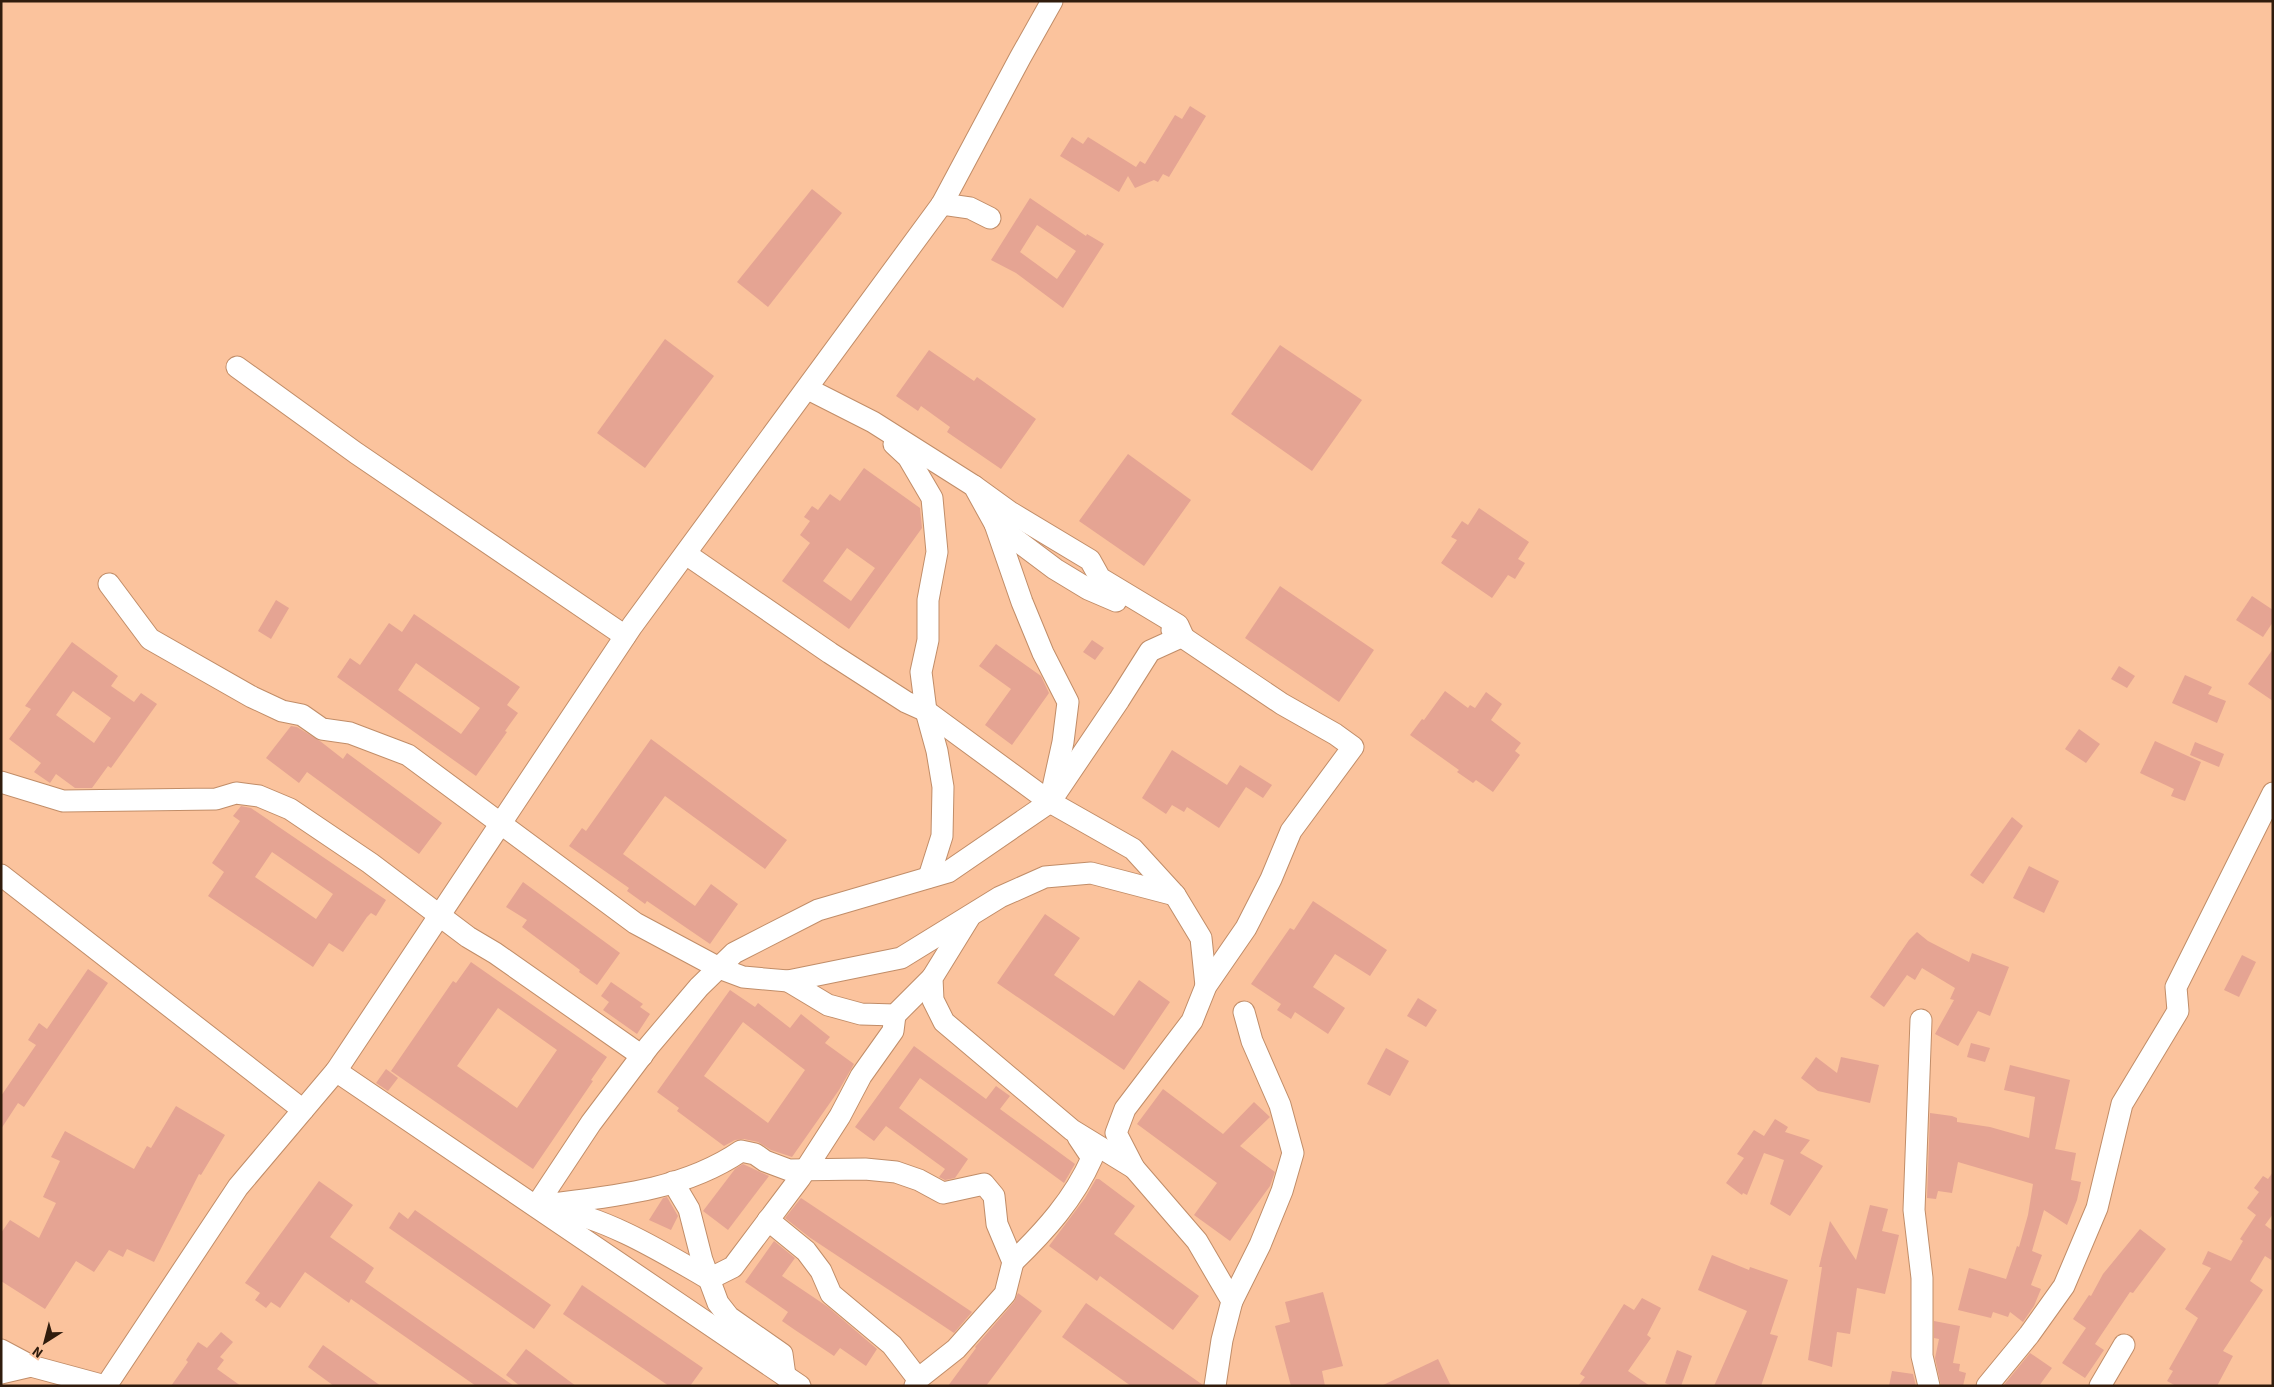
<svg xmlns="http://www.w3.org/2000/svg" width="2274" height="1387" font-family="'Source Sans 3',sans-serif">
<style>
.building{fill:#e5a493;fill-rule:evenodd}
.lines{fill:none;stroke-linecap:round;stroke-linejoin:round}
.street-casing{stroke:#c18d68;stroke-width:23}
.street{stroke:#fff;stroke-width:21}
</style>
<rect width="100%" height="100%" fill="#fbc39d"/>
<!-- building -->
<g class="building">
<polygon points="1190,106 1206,116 1169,177 1163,174 1158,182 1154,180 1135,188 1128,176 1119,192 1060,156 1072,137 1083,144 1088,137 1136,167 1140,161 1145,164 1175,115 1182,119"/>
<polygon points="812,189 842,213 768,307 737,282"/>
<path d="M1030,198L1086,236L1087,234L1104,244L1063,308L1016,273L991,260ZM1037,225L1076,251L1057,279L1020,252Z"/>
<polygon points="665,339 714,376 645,468 597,433"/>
<polygon points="1280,345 1362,400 1312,471 1231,414"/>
<polygon points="929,350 974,381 977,377 1036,419 1001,469 947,432 950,427 921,406 918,411 896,396"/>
<polygon points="1128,454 1191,500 1144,566 1079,521"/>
<path d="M864,468L920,508L922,528L849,629L782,581L810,543L800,535L810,521L804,517L812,506L818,510L830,494L840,501ZM847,548L875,568L851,601L823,581Z"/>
<polygon points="1479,508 1529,542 1518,559 1525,563 1515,579 1508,575 1492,598 1441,563 1457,540 1451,537 1462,521 1468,525"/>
<polygon points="1280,586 1374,650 1339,702 1245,638"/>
<polygon points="2252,596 2273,610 2273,622 2263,637 2236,620"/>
<polygon points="276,600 289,608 271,639 258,631"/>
<path d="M414,614L520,687L507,705L518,713L505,731L507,732L476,776L337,677L350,658L360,665L389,623L402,632ZM416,663L480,708L461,734L398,690Z"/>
<polygon points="1092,640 1104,648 1095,660 1083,652"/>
<path d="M72,642L118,676L111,686L134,702L141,693L157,704L111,768L108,766L92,788H75L56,774L50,783L34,772L41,763L9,739L31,709L25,706ZM73,691L111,718L94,743L56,715Z"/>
<polygon points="996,644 1041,676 1049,693 1012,745 985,725 1011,689 979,666"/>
<polygon points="2273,649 2273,701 2248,684"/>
<polygon points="2119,666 2135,676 2127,688 2111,679"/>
<polygon points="2185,675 2212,687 2208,694 2226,701 2217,723 2172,703"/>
<polygon points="1445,691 1468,708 1470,705 1475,708 1486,692 1502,704 1491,720 1521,743 1515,751 1520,755 1493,792 1476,780 1473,783 1457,772 1459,770 1410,735 1422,719 1424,720"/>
<polygon points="291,726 297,727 320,741 343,759 347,753 442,823 419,854 307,772 299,783 266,758"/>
<polygon points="2079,729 2100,744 2086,763 2065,749"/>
<polygon points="651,739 787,840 765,869 665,796 623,854 695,906 711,884 738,904 710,944 647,901 645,904 627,891 629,888 569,846 582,828 586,831"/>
<polygon points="2155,741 2201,762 2185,801 2171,796 2174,789 2140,773"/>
<polygon points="2195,742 2224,754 2219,767 2190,755"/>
<polygon points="1172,750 1227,785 1240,765 1272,785 1263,798 1246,787 1219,828 1187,807 1184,812 1172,805 1166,814 1142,798"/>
<path d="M241,806L251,808L386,900L376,916L371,913L367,917L343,952L329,943L313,967L208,896L224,872L212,863L240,821L233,816ZM272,852L333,894L316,919L255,877Z"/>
<polygon points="2012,817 2023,826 1983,884 1970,875"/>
<polygon points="2029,866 2059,881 2044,913 2013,898"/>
<polygon points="523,882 620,953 597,985 579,972 580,970 522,927 527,920 506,907"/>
<polygon points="1313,901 1387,950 1370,976 1335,954 1313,987 1345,1008 1328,1034 1295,1012 1291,1019 1277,1010 1281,1004 1251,984 1290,928 1294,930"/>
<polygon points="1045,914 1080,938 1054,975 1114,1016 1139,980 1170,1002 1124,1070 997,983"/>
<polygon points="1917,932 1928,941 1969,962 1972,953 2009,967 1990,1016 1978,1011 1958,1046 1935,1034 1954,1000 1950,999 1955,988 1922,968 1915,980 1907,975 1884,1007 1870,997 1909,940"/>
<polygon points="2242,955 2256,962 2239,997 2224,990"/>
<path d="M471,962L607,1057L591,1080L593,1081L533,1169L391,1071L453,981L456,983ZM498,1008L557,1050L517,1108L457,1066Z"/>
<polygon points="88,969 108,983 24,1107 18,1103 1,1129 1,1096 36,1045 28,1040 39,1023 47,1029"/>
<polygon points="611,982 643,1004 640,1007 650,1014 637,1034 603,1010 609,1002 601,996"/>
<path d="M730,990L755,1007L758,1003L790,1028L801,1014L830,1037L825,1043L854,1064L839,1090L792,1157L771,1150L758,1142L744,1139L735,1140L724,1146L677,1111L679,1108L657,1092ZM743,1022L805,1070L768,1123L704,1076Z"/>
<polygon points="1418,998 1437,1010 1426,1027 1407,1016"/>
<polygon points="1971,1043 1990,1048 1985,1062 1967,1057"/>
<polygon points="914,1046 986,1099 996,1086 1010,1096 1000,1109 1075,1164 1064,1183 920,1078 899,1108 968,1159 955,1178 945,1180 939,1177 945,1169 886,1126 874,1141 855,1127"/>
<polygon points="1386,1048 1409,1061 1390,1096 1367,1084"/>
<polygon points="1816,1057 1837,1073 1841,1057 1879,1065 1870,1103 1818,1091 1801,1078"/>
<polygon points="2010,1065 2070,1080 2055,1149 2076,1153 2071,1180 2081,1182 2077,1200 2067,1225 2044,1210 2032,1251 2042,1255 2031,1285 2041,1289 2034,1306 2023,1322 2010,1312 2008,1317 1993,1312 1991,1318 1958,1310 1969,1268 2006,1279 2017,1246 2019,1247 2028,1215 2033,1184 1958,1162 1952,1193 1938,1191 1936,1199 1927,1198 1930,1113 1952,1116 1957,1118 1957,1122 1990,1127 2029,1138 2035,1097 2004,1090"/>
<polygon points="386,1069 398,1078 388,1091 376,1083"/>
<polygon points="1163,1089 1223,1134 1254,1102 1270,1117 1240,1146 1275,1172 1270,1186 1230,1241 1194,1215 1217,1183 1137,1124"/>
<polygon points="176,1106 225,1135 201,1175 199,1174 154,1262 127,1249 123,1257 109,1250 94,1272 76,1261 45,1309 1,1281 1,1233 10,1220 39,1238 56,1203 43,1197 60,1161 51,1157 65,1131 134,1169 147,1146 151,1148"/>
<polygon points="1775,1119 1788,1127 1785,1132 1810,1140 1800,1153 1823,1166 1790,1216 1770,1204 1784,1160 1764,1153 1747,1195 1743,1193 1742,1195 1726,1183 1744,1158 1737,1154 1754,1130 1764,1136"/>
<polygon points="743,1164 769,1176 728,1230 703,1211 735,1169"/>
<polygon points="2273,1172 2273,1214 2265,1225 2273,1231 2273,1261 2265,1256 2250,1281 2263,1290 2223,1351 2233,1356 2217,1386 2176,1386 2167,1381 2173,1371 2169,1369 2198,1318 2185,1309 2211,1268 2202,1264 2208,1251 2231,1261 2243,1241 2240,1239 2256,1215 2247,1208 2259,1192 2254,1188 2263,1176 2268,1179"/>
<polygon points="1096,1179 1099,1179 1135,1206 1114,1234 1199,1296 1173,1330 1100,1276 1097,1281 1049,1246 1085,1198"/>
<polygon points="319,1181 353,1205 330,1237 374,1268 365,1282 514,1386 476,1386 351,1299 349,1303 305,1272 280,1308 271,1302 266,1308 255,1300 260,1293 245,1283"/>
<polygon points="667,1197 678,1216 671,1230 649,1220 663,1198"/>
<polygon points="801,1198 972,1312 954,1333 809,1237 785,1218"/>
<polygon points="1870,1205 1888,1209 1882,1231 1899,1235 1885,1294 1857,1288 1850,1334 1837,1332 1832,1367 1808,1360 1822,1267 1819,1267 1830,1221 1856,1260"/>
<polygon points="415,1210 551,1305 534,1329 389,1228 399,1212 408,1219"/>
<polygon points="2140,1229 2166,1249 2133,1293 2130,1292 2095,1344 2104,1350 2085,1378 2062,1363 2086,1328 2073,1319 2089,1295 2091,1296 2103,1274"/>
<polygon points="774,1241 795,1258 782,1276 828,1307 877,1349 866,1366 840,1348 834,1356 795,1330 782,1321 788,1312 745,1282"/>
<polygon points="1712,1255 1749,1270 1750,1267 1788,1280 1770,1334 1778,1336 1761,1386 1714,1386 1747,1311 1698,1290"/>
<polygon points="582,1285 703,1368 690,1386 669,1386 563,1314"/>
<polygon points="1323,1292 1343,1366 1322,1371 1325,1386 1291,1386 1275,1326 1290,1322 1285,1302"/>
<polygon points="1018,1293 1042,1311 986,1386 948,1386 976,1348 975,1347 1014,1302"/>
<polygon points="1642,1298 1661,1308 1647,1335 1651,1338 1628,1371 1650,1386 1578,1386 1585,1377 1580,1374 1624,1304 1634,1310"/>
<polygon points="1086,1303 1203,1385 1203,1386 1131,1386 1062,1337"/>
<polygon points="1934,1321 1960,1326 1953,1363 1960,1364 1959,1371 1966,1373 1963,1386 1941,1386 1935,1358 1939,1339 1934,1338"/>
<polygon points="221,1332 233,1342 220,1357 224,1360 217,1369 241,1386 171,1386 188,1362 186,1360 198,1342 207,1348"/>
<polygon points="323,1345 381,1386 334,1386 308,1367"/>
<polygon points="526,1349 576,1386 520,1386 506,1375"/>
<polygon points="1677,1350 1692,1356 1681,1386 1672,1386 1665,1383"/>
<polygon points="2030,1353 2052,1368 2039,1386 2003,1386"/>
<polygon points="1438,1359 1451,1386 1381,1386"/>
<polygon points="1892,1371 1913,1374 1916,1386 1889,1386"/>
</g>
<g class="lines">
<defs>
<g id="street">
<polyline points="942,204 970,208 990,218"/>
<polyline points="237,367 356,453 625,636"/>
<polyline points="808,389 873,422 974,486 995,524 1055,569 1088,589 1116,601"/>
<polyline points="894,444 908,457 932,498 937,552 928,600 928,640 921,672 926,711 937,751 943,787 942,836 929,877"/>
<polyline points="995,524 1022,602 1043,653 1068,702 1063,742 1052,792"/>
<polyline points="686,554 830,653 906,702 926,711 1050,802 1133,849 1175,895 1201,938 1206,986"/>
<polyline points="109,584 150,639 252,697 282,711 302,715 322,729 350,733 408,755 635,923 719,968 743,977 788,981 901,958 1000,897 1045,877 1091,873 1175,895"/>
<polyline points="1172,630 1282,704 1335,734 1353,747 1291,831 1271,879 1246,928 1206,986 1192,1021 1125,1109 1116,1133 1134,1168 1197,1241 1232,1301 1222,1340 1215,1386"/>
<polyline points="1,782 63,801 216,799 236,793 259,796 290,809 370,863 468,937 495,953 642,1056"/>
<polyline points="1,875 303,1110"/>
<polyline points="969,918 932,978 933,1000 944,1022 1072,1130 1134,1168"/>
<polyline points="788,981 828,1005 861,1014 895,1015 932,978"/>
<polyline points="1921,1020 1914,1210 1922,1278 1922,1356 1929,1386"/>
<polyline points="336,1071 632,626 942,204 1020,58 1052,1"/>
<polyline points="673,1182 689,1209 702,1260 718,1303 729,1317 782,1354 785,1376"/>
<path d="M553,1209C606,1217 664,1253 709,1279L733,1267L800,1178L840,1116L861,1076L893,1031L895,1015"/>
<polyline points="768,1220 806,1251 821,1271 831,1294 892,1345 918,1379"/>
<path d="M1013,1262C1045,1231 1074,1199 1092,1158L1078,1137"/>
<polyline points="1232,1301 1260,1245 1282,1191 1293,1153 1280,1105 1252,1041 1244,1012"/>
<polyline points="1,1350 31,1366"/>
<polyline points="1,1373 31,1366 105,1386"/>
<polyline points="106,1386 238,1187 336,1071 800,1386"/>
<path d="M915,1386L918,1379L956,1349L1005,1294L1013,1262L997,1224L994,1196L984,1184L943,1193L919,1180L896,1172L865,1169L789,1170L765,1161L755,1154L741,1151C681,1192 606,1197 536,1206L591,1123L649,1046L699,987L734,953L818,910L948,872L1050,802L1119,700L1150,651L1183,636L1178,625L1100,578L1090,560L1010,512L974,486"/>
<polyline points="1987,1386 2029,1335 2064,1286 2097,1208 2122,1104 2178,1011 2176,987 2273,793"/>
<polyline points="2100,1386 2124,1345"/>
</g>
</defs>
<!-- street casing -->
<use href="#street" class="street-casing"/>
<!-- street -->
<use href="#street" class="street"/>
</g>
<!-- border -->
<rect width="2274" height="1387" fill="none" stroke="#301c0d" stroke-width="5"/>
<!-- north arrow -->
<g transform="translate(45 1342) rotate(216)" stroke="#fbc39d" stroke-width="4" paint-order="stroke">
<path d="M0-4L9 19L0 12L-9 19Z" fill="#301c0d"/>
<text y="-8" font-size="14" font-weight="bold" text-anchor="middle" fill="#301c0d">N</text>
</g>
</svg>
